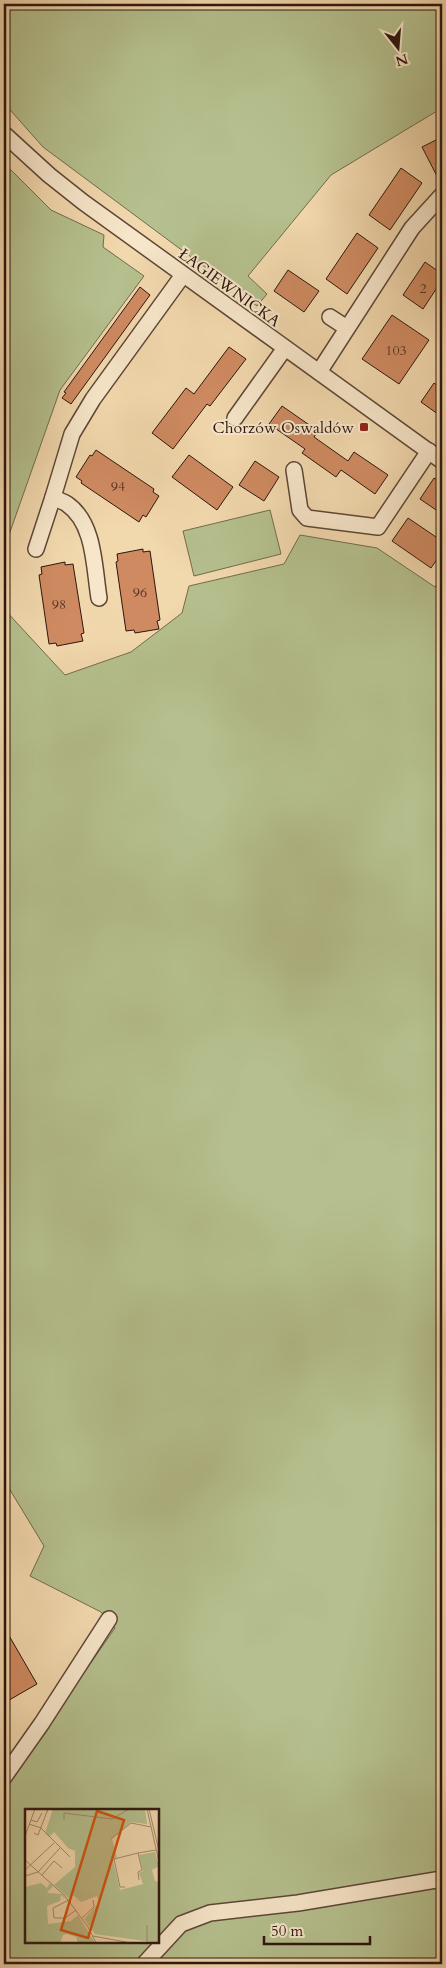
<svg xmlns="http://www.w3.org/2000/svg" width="446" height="1968" font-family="Cardo,serif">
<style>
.green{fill:#b5c08e;stroke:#716b4e;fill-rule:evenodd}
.building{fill:#cf8a61;stroke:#2d160e}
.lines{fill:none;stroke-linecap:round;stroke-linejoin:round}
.minor-casing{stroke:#5e4636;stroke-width:18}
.minor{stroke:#f7e6ca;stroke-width:15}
.poi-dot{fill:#8f2418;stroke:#f7e6ca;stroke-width:2}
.labels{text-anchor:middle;stroke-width:4;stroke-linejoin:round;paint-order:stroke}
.number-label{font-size:14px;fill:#563323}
.street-label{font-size:16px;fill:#2d160e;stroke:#f7e6ca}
.poi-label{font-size:16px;fill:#2d160e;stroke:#f7e6ca;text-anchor:end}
.inset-road{fill:none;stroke:#a38a6d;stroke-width:1}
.view{fill:#d5520c;fill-opacity:0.15;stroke:#d5520c;stroke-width:2.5}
.inset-edge{fill:none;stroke:#2d160e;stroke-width:2.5}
</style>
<rect width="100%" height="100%" fill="#f2d8ad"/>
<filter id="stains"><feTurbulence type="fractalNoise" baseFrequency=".004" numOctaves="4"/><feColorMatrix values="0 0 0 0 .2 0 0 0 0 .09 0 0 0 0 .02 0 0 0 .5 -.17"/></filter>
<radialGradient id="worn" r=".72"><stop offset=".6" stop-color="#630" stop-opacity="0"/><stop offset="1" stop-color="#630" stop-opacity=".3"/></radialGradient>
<!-- green -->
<g class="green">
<polygon points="4,4 442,4 442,108 331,175 248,276 267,294 257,306 43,147 4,103"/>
<polygon points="4,163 51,210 104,235 103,247 144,276 60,390 4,549"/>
<polygon points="270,510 281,554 194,576 183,531"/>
<path d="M300,535L377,548L435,587L442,576V1964H4V1788L115,1628L101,1612L30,1576L44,1546L4,1480V609L65,675L131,652L182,613L189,586L284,564ZM26,1810H158V1942H26Z"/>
</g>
<!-- building -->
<g class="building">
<polygon points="442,137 442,186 422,147"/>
<polygon points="401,168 422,183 390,230 369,215"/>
<polygon points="357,233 378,248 347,294 326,279"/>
<polygon points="425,262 442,274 442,280 423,309 403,295"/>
<polygon points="288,270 319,291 304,312 274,291"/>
<polygon points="140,287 150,295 71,404 62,398 66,393 64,392"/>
<polygon points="392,315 429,340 399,384 362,359"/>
<polygon points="229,347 246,359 210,406 207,404 173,449 152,433 186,388 194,394"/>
<polygon points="434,383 442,389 442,417 421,402"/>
<polygon points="282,406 318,431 314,437 348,461 354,452 388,475 375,494 341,470 336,477 302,453 305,449 269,424"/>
<polygon points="96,450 154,489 153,492 159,496 146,517 143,515 139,522 81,483 82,481 76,477 90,455 92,456"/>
<polygon points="189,455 233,487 217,510 172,477"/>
<polygon points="255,461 279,477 264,501 239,485"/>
<polygon points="434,478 442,483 442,514 420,499"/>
<polygon points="408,518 442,541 442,552 431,568 392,541"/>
<polygon points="143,549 143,552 150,551 160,620 157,621 159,629 135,633 134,630 126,631 116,562 118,561 117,554"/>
<polygon points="65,562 65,565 73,564 84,633 81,634 83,641 57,646 56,643 49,644 39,575 42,574 41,567"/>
<polygon points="4,1627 37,1684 4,1703"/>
</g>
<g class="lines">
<defs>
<g id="minor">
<polyline points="4,134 49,175 83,202 442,461"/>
<polyline points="330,317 347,328"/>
<polyline points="319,372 412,228 442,195"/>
<polyline points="235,418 285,348"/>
<polyline points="294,470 300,510 307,518 378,527 429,451"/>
<polyline points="36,549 53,497"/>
<path d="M99,598C94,568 95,523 67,504C63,501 57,500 53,497L72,434L93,399L183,275"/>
<polyline points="4,1777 42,1723 109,1619"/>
<polyline points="144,1964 181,1924 210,1913 298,1903 442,1879"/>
</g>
</defs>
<!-- minor casing -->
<use href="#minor" class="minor-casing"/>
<!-- minor -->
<use href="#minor" class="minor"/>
</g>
<!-- markers -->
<rect class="poi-dot" x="359" y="422" width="10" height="10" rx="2.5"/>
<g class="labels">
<!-- number labels -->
<g class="number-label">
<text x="423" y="293">2</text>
<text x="396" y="355">103</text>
<text x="118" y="491">94</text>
<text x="140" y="597">96</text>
<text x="59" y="609">98</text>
</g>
<!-- street labels -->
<g class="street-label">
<text transform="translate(230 287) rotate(36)" y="6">ŁAGIEWNICKA</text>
</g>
<!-- poi labels -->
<g class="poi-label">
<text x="354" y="433">Chorzów Oswaldów</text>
</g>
</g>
<!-- overview -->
<g transform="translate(25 1809)">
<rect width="134" height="134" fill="#f2d8ad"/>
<path d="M28,0H120L122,15L106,13L87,30L92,48L88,52L95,81L118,75L114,64L118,62L114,46L130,43L134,57L127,61L130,72L134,73V134L70,125L59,110L74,94L72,87L56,93L48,86L44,89L29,76L50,58V42L43,39L29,23L24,28L20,24ZM16,74L22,79L25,74L28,77L22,84L37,85L42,91L36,86L35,92L22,97L23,115L46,112L53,106L70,134H53L51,128L42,125L38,126L35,134H0V78Z" fill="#b5c08e"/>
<path class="inset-road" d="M122,0L134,53M124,0L134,42M6,11L12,13L17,4M39,11V4L87,10L104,0M4,15L16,19L45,48M9,24L13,26L23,0M0,27L10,0M86,30L106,14L126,18M113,44L131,41M0,51L40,87L63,118L71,134M0,61L29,34M17,66L29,52L37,59M0,67L13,63L35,39M100,78H95L89,50L113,44L117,61L113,63L114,71M44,91L28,99L29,109H40L51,101M57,109L69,98L68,91M122,116V134M68,127L106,134"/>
<path class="view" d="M72,2L99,11L63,129L36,121Z"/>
<rect width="134" height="134" class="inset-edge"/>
</g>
<!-- margin -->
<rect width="446" height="1968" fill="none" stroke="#f2d8ad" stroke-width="20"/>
<rect x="5" y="5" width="436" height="1958" fill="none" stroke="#2d160e" stroke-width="2.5"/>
<rect x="10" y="10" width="426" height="1948" fill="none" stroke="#2d160e"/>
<!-- north arrow -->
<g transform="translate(398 48) rotate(163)" stroke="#f7e6ca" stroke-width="4" paint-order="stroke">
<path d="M0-4L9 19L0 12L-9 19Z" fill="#2d160e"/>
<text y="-8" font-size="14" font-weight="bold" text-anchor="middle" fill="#2d160e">N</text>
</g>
<!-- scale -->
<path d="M264 1936v8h106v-8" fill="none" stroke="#2d160e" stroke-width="2.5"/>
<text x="271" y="1936" font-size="15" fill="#2d160e" stroke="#f7e6ca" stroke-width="4" paint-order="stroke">50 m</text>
<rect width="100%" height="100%" filter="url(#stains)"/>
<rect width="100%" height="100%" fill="url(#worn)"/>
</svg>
